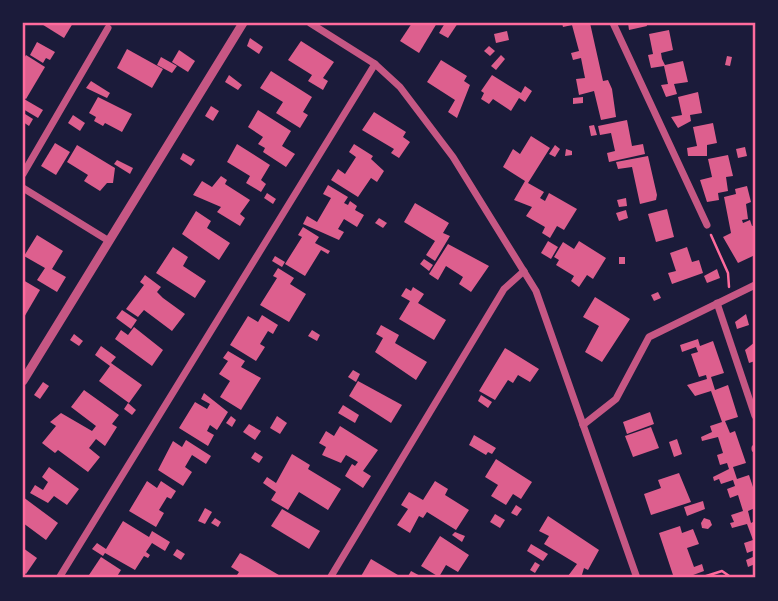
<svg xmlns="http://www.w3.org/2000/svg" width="778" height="601" font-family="Ubuntu,sans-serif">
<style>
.building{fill:#dd5f8e}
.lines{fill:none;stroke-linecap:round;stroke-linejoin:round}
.path{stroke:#ff6b9d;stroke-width:2.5}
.minor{stroke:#c65784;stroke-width:7}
.tertiary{stroke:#c65784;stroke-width:9}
.neatline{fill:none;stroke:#ff6b9d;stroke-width:2.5}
</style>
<rect width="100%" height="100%" fill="#1b1b3a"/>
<!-- building -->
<g class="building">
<polygon points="40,23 73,23 64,38"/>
<polygon points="412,23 437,23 419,53 400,41"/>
<polygon points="445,23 458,23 448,38 439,33"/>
<polygon points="562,23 590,23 603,81 608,80 612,89 616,117 601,120 594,91 579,95 576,79 585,78 581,58 573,60 571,53 579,51 572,25 563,27"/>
<polygon points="628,23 646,23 647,26 629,30"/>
<polygon points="669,30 673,50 661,53 662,59 665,65 683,61 688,82 674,84 677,94 666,97 661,85 668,84 664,66 651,68 648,55 653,54 649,34"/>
<polygon points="507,31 509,40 496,43 494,34"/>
<polygon points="250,38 263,47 259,54 247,46"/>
<polygon points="301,41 334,62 323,78 328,81 323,90 308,81 312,75 288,60"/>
<polygon points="37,42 55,52 50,60 46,58 43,63 30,55"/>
<polygon points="489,46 495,51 490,56 484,51"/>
<polygon points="127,49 163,69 152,88 117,68"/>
<polygon points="179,50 195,61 188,72 172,62"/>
<polygon points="26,55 45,67 26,99 23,97 23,60"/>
<polygon points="501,55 505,59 496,70 491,66"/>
<polygon points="727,56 732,57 730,66 725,65"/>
<polygon points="161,57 177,66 172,73 157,65"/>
<polygon points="441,60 467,76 464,81 470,85 457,118 448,112 455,100 427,82"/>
<polygon points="271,71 312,97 303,112 308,115 300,128 276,113 283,102 260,88"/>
<polygon points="229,75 242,85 238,90 225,82"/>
<polygon points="492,75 521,93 525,86 532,91 525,102 519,98 511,111 493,99 489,104 481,99 484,93 481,91"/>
<polygon points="91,81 110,93 107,98 86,88"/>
<polygon points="698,92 702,113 690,115 691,121 678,128 671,117 682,115 678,97"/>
<polygon points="98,97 132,114 122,132 105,123 103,126 94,121 96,117 89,113"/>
<polygon points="583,97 583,103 573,104 573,98"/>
<polygon points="24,99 43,110 38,118 23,109"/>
<polygon points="211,106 219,111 213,121 205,116"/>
<polygon points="258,110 291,131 282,146 295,154 286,167 263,152 265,148 258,144 263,137 248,127"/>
<polygon points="374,112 406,132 403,137 410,142 399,158 391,153 394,149 362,130"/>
<polygon points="25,114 33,119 29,126 23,122"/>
<polygon points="73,115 85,123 80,131 68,123"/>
<polygon points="627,120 632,146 643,144 645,154 609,162 607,153 615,151 611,133 600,135 598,126"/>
<polygon points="713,123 717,143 707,145 707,156 688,156 687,148 697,146 693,127"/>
<polygon points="594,125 597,135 591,136 589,126"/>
<polygon points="531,136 550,148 528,183 544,192 540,198 545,201 549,193 577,209 564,230 557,226 550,238 542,233 545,227 526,216 532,207 514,200 525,181 503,167 513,149 520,154"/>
<polygon points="55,143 70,152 56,175 41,166"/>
<polygon points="237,144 270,165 261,180 266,184 261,192 246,183 250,176 227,162"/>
<polygon points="354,144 373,156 371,159 384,171 377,182 371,178 358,197 331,180 338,169 345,174 356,157 349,152"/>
<polygon points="77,145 115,168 113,183 107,183 100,191 84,181 88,175 67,162"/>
<polygon points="555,145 560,149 555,157 549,154"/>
<polygon points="745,147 747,156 738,158 736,149"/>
<polygon points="566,149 572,151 572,155 565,156"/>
<polygon points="183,153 195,160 191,166 180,159"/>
<polygon points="728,155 733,176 726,177 728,191 718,193 719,200 707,202 700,180 712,177 708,159"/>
<polygon points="648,156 657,195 656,200 640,204 632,167 618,169 616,162"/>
<polygon points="117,160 133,168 130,174 114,164"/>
<polygon points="221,176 227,180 225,184 250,200 240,214 245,218 240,226 217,212 221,207 193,195 202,181 212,187"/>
<polygon points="328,185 348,197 344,203 348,205 350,201 357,206 355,210 364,215 357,227 344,219 338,229 344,232 339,240 303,224 307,216 317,222 331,198 323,194"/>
<polygon points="747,186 751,202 746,204 748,219 742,220 743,223 750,220 752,226 755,225 755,255 738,263 723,237 731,233 724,197 736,194 735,189"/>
<polygon points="267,193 276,199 273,204 264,198"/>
<polygon points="626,198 627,206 619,207 617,200"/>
<polygon points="415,203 449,223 443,233 450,236 435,261 426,255 435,241 404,222"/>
<polygon points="667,209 674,237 656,242 648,214"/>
<polygon points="626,210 628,218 619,221 616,213"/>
<polygon points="196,211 211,221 207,228 230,243 219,260 182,234"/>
<polygon points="379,218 387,223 383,228 375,223"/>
<polygon points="303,227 319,237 315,243 330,251 328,254 321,250 305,276 285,264 302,237 298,235"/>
<polygon points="37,235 63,251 52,269 66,277 57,292 37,280 45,268 24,256"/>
<polygon points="548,241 558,247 551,259 541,253"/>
<polygon points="579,241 606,258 593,279 587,275 579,287 571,281 574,276 556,265 559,260 554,257 563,242 574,249"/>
<polygon points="448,244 489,266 471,292 459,284 463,277 446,266 438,280 429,274"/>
<polygon points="173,247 188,257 183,266 206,281 195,298 156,273"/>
<polygon points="687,247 692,262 699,260 703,273 672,284 668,273 676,271 670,253"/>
<polygon points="275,256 285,262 282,267 272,261"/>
<rect x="619" y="257" width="6" height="7"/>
<polygon points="424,259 433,265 429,271 420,264"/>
<polygon points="278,268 294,278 290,284 306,294 289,322 260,305 277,278 273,276"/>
<polygon points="717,269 720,278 707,283 704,276"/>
<polygon points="145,275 161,287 157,292 163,298 185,314 172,331 144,310 138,317 126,309 144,285 140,282"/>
<polygon points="23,280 40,290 23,319"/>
<polygon points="413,287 424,294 418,303 446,320 434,340 399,319 410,301 401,296 406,288 411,291"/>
<polygon points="658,292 661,298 654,301 651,295"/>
<polygon points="595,297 630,319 602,362 585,352 599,326 583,317"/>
<polygon points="122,310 137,320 131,329 116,318"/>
<polygon points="746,314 749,325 737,329 735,322"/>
<polygon points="262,315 278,325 273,334 268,331 260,344 265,347 256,361 230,345 248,316 258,322"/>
<polygon points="381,325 399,335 395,343 427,362 416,380 375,352 383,338 376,334"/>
<polygon points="134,327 163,350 152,366 115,339 121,330 128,335"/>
<polygon points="312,330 320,335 317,341 308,336"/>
<polygon points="74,334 83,341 79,346 70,340"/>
<polygon points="698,339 700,346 713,341 724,373 711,377 715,390 728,385 738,417 725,421 730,433 735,431 746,463 733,467 737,479 749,475 755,493 755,508 748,511 751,523 755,521 755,550 747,553 744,543 753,540 747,524 732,528 730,523 734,522 731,515 743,511 738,495 730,498 727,489 735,486 733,480 721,484 719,479 714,481 713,477 729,469 727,463 720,465 717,455 723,453 718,437 702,441 701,437 712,432 710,426 722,422 711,391 695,396 687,385 707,379 706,375 699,377 691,354 698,352 696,347 682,352 680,345"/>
<polygon points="755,342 755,361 749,363 745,350"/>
<polygon points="101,346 116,357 111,363 142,385 129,403 99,381 110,366 95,355"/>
<polygon points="505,348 539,369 530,382 518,375 513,383 508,380 495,400 479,391"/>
<polygon points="228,351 245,361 241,367 261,378 241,410 220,397 230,381 219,374 228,361 223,358"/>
<polygon points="353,370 360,374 356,382 348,377"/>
<polygon points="358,381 402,405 391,423 349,396"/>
<polygon points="43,382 49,386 40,399 34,395"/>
<polygon points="84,390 119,415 112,424 117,427 105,446 96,439 89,448 100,457 88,472 58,450 55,453 42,443 56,426 50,422 61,413 92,431 96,426 71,407"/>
<polygon points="204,393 228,412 217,430 210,425 207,431 214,435 208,446 179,428 195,402 207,409 210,404 201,399"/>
<polygon points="481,395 492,402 488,408 478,401"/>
<polygon points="128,403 136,410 132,415 124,409"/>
<polygon points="343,405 359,415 355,423 338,413"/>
<polygon points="650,412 654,424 627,434 623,422"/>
<polygon points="231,416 236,420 232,427 226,423"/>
<polygon points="277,416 287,423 280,434 270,428"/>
<polygon points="249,424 261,431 255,440 243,432"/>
<polygon points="340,426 378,450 363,471 371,476 363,488 345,476 352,464 355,466 358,462 346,455 341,463 322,455 326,447 319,443 326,431 334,436"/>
<polygon points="651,427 659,448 633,457 625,436"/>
<polygon points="474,435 496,448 492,454 488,452 486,455 469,445"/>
<polygon points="677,439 682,454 674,457 669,442"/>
<polygon points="186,440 211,456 206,464 192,455 185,467 192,472 183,486 158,470 173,441 182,447"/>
<polygon points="255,452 263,457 259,463 251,458"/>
<polygon points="292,454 310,465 308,469 341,489 328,510 299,492 288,510 271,500 276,492 263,483 267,477 276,483"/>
<polygon points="496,459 532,482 521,499 513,494 506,505 491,496 498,485 485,477"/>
<polygon points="49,467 79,489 67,505 54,496 48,503 30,493 35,485 43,490 48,482 42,477"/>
<polygon points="679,473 691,502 651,515 644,494 661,488 658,480"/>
<polygon points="147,481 157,488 161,481 176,491 171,499 167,497 159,510 164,513 156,527 129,511"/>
<polygon points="435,481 448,489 445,495 469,510 456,530 427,512 423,518 419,516 410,533 397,525 408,509 401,505 409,492 423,500"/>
<polygon points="23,497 58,523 46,540 23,523"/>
<polygon points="703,501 705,509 687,516 684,507"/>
<polygon points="516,505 522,509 517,516 511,513"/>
<polygon points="205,508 212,512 205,524 198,521"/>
<polygon points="282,509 320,531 309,549 271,526"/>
<polygon points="495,514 505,520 500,528 490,522"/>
<polygon points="548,516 599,550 588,570 584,568 581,578 568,576 577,564 544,544 549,536 539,531"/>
<polygon points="215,518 221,522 218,527 211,523"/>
<polygon points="704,518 710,520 712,525 708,529 702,528 701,523"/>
<polygon points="123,521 149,537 152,531 170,542 165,551 152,543 146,552 150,555 148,558 144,556 135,570 105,553 103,556 92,549 97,543 106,549"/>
<polygon points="680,526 682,533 693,529 699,544 687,548 694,567 702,564 704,571 685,578 674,578 659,533"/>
<polygon points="455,532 465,536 462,542 452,535"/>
<polygon points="440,536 469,555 458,572 446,565 439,577 421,566"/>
<polygon points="531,544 548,554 543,561 527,551"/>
<polygon points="23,548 37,558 26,574 23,572"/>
<polygon points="177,549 185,554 181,560 173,555"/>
<polygon points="240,553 248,557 284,578 235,578 239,572 231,567"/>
<polygon points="755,556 755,564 748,567 746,560"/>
<polygon points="101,557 121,570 116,578 87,578"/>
<polygon points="371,559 403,578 360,578"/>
<polygon points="535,562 540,565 535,573 530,570"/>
<polygon points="411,571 424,578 407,578"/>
</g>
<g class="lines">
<!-- path -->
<g class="path">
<polyline points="711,235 728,273 729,287"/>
<polyline points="700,578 722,571 732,578"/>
</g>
<!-- minor -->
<g class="minor">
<polyline points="310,23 375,64 400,87 453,157 536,291 637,578"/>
<polyline points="613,23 707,225"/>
<polyline points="23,174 108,28"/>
<polyline points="23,188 109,241"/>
<polyline points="717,303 755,416"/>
<polyline points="583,425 616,399 649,337 755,285"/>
<polyline points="755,448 755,449"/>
<polyline points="59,578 375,64"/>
<polyline points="330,578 504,289 524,271"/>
</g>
<!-- tertiary -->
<polyline class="tertiary" points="23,381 243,23"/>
</g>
<!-- border -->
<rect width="778" height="601" fill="none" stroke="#1b1b3a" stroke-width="49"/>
<rect x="24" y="24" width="730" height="552" class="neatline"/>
</svg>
